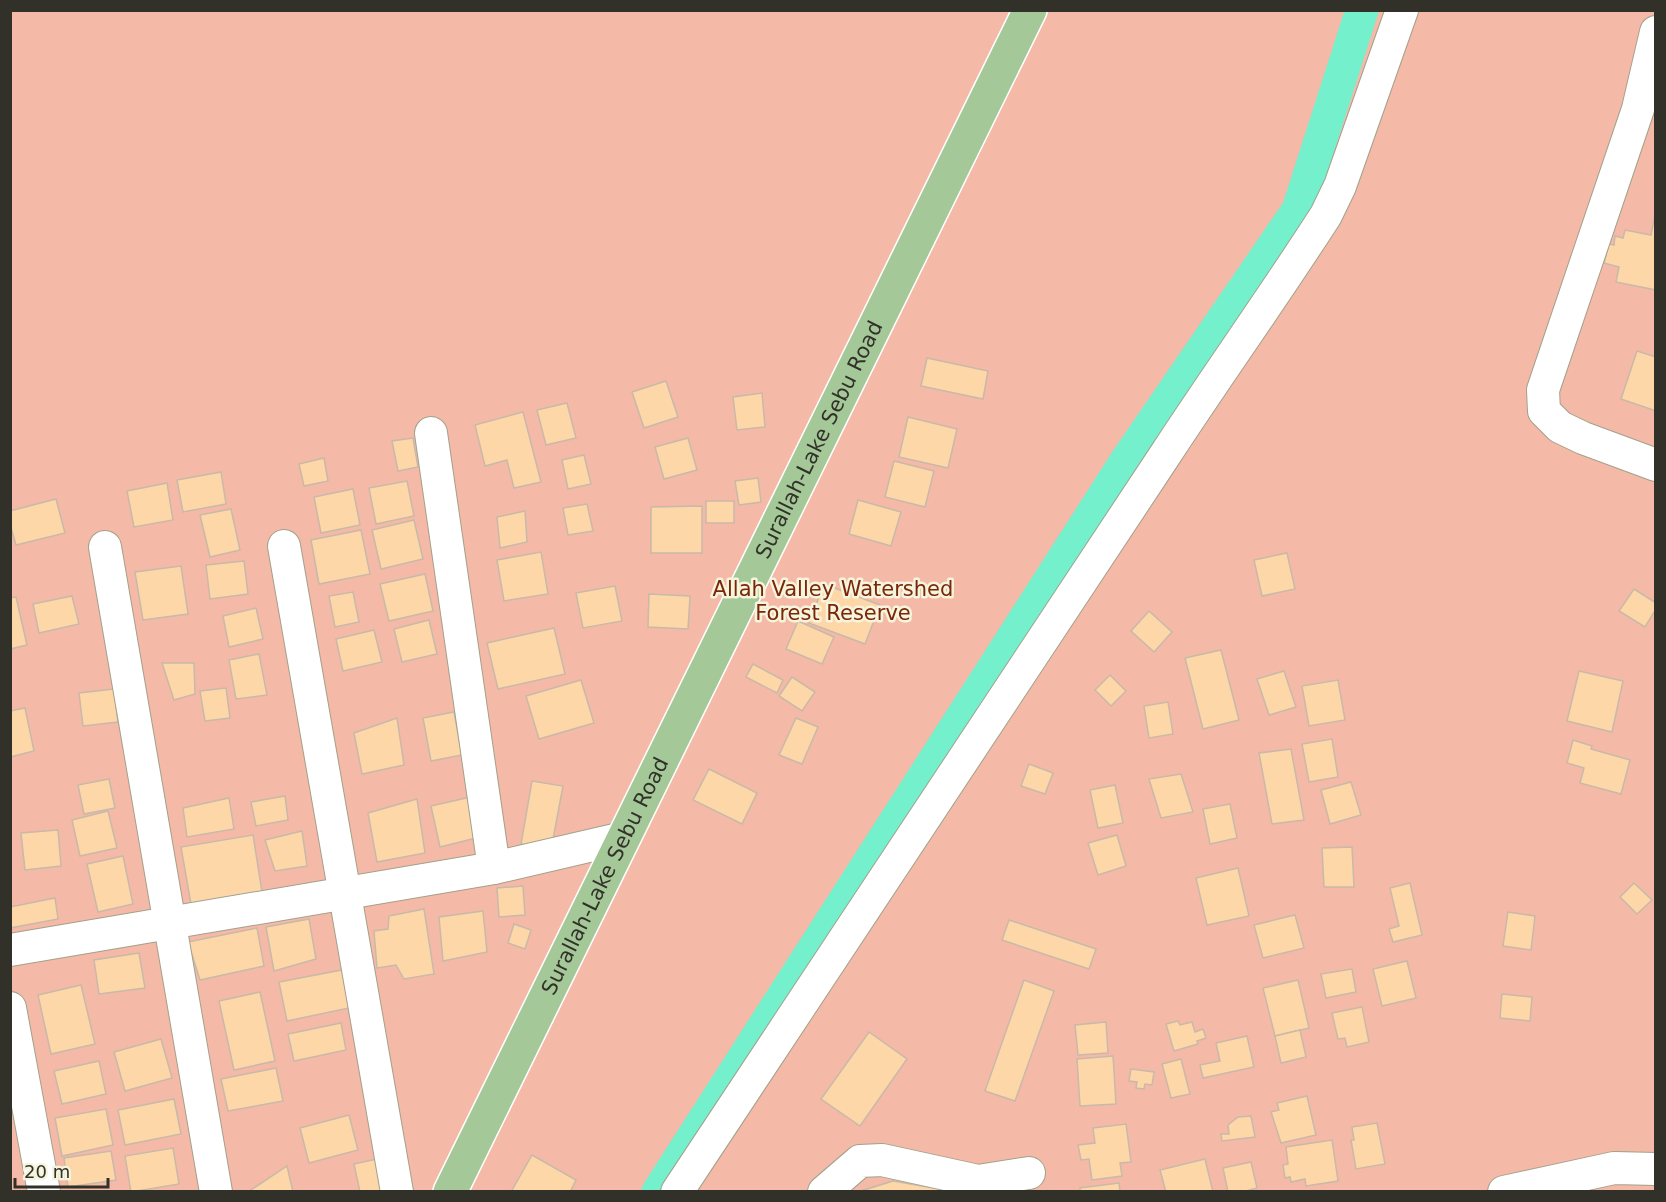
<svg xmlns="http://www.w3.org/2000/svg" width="1666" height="1202" font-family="'DejaVu Sans',sans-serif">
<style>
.green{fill:#f4b9a7}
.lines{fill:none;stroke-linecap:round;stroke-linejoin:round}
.canal{stroke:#74f0cd;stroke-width:33}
.building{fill:#fed7a9;stroke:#c9b9a8;stroke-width:1.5}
.street-casing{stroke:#a2a18c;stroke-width:34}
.primary-casing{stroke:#fff;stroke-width:36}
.street{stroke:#fff;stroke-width:32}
.primary{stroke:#a4c898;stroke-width:33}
.labels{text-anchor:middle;stroke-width:5;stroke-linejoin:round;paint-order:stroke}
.street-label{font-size:21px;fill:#323129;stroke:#f5f4dd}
.park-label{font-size:21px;fill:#7a2608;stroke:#f5f4dd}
</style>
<rect width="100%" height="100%" fill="#f5f4dd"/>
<!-- green -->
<rect class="green" x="11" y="11" width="1644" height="1180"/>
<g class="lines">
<!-- canal -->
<polyline class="canal" points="658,1192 1128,458 1298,210 1362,10"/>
</g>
<!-- building -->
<g class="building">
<polygon points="1655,215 1656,290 1616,282 1619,267 1604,263 1609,244 1614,245 1615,236 1623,238 1625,230 1651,235"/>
<polygon points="1637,351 1656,357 1656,411 1621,399"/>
<polygon points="927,358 988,371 983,399 921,386"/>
<polygon points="666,381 678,417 644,428 632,392"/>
<polygon points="762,393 765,427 737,430 733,397"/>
<polygon points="567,403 576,438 546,445 537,410"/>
<polygon points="523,412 541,482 514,488 507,460 485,466 475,425"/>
<polygon points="908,417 957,429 948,468 899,457"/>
<polygon points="413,438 418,467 398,471 392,441"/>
<polygon points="688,438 697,470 664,479 655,447"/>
<polygon points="584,455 591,484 568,489 562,460"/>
<polygon points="324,458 328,481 304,486 299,464"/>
<polygon points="894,461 934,471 925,507 885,497"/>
<polygon points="221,472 226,504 183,512 177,480"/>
<polygon points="758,478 761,502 739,505 735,481"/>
<polygon points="407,481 414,516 376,524 369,488"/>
<polygon points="167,483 173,520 134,527 127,491"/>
<polygon points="353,489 360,525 321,533 314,497"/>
<polygon points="56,499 65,533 16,545 10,524 10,511"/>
<polygon points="858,500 901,512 891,546 849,534"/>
<rect x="706" y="501" width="28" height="22"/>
<polygon points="587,504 593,531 568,535 563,508"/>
<polygon points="702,506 702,553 651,553 651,507"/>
<polygon points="231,509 240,550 210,557 200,515"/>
<polygon points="525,511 527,542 500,548 497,517"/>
<polygon points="414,520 423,559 381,569 372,530"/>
<polygon points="361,530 370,574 319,584 311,540"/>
<polygon points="541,552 548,594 504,601 497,560"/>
<polygon points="1287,553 1295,589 1262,596 1254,560"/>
<polygon points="244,561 248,594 210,599 206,565"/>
<polygon points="181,566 188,614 143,620 135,572"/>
<polygon points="425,574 433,611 389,621 380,584"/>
<polygon points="824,584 880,605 865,644 809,623"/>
<polygon points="615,586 622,621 583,628 576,593"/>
<polygon points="1634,589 1656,603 1656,609 1645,627 1619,611"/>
<polygon points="353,592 359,622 335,627 329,596"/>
<polygon points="649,594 690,596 688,629 648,627"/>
<polygon points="72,596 79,624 39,633 33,604"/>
<polygon points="16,597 27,645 10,649 10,598"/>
<polygon points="256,608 263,639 229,647 223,616"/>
<polygon points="1149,611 1172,632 1154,652 1131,631"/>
<polygon points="429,620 437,654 402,662 394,629"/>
<polygon points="798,621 834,637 822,664 786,649"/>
<polygon points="554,628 565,674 498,689 487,643"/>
<polygon points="374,630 382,662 343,671 336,639"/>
<polygon points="1221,650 1239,720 1203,729 1185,658"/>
<polygon points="259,654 267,695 236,699 229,660"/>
<polygon points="162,663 194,663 195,694 174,700"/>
<polygon points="753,664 783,680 777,693 746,677"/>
<polygon points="1284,671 1296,707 1269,715 1257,679"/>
<polygon points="1579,671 1623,681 1612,732 1567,721"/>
<polygon points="1110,675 1126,691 1111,706 1095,690"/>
<polygon points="792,677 815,692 802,711 779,696"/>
<polygon points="581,680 594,723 539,739 526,696"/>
<polygon points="1338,680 1345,720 1309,726 1302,686"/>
<polygon points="226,688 230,718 205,721 200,691"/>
<polygon points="114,689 118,722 83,726 79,693"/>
<polygon points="1168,702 1173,734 1149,738 1144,706"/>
<polygon points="25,708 34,751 10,757 10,711"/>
<polygon points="454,712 462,755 431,761 423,718"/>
<polygon points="397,718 404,765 362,774 354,733"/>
<polygon points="796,718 818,727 802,764 779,755"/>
<polygon points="1332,739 1338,777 1309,782 1302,744"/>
<polygon points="1573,740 1592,746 1591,749 1630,760 1621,794 1580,783 1584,768 1567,763"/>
<polygon points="1291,749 1304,820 1272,824 1259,753"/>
<polygon points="1029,764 1053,773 1045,794 1021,786"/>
<polygon points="709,769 757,793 742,824 693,800"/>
<polygon points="1181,774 1193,812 1161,818 1149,779"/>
<polygon points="109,779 115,808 84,814 78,785"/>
<polygon points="532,781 563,786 551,850 521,844"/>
<polygon points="1351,782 1361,815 1330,824 1321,790"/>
<polygon points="1115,785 1123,823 1098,828 1090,790"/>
<polygon points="285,796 288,820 256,826 251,802"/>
<polygon points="475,796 484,836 440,847 431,806"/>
<polygon points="229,798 234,829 187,837 183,808"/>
<polygon points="417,799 425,853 377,862 368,813"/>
<polygon points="1230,804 1237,838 1210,844 1203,809"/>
<polygon points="108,811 117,848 80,856 72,820"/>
<polygon points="58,830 61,866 25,870 21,833"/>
<polygon points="302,831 307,866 275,871 265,840"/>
<polygon points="253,835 262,892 191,904 181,847"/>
<polygon points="1117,835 1126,866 1098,875 1088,843"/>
<polygon points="1352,847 1354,887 1324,887 1322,848"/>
<polygon points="123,856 133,904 98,912 87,864"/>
<polygon points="1238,868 1249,916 1207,925 1196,878"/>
<polygon points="1410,883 1422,935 1393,942 1389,929 1399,926 1390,888"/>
<polygon points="1634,883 1652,900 1637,914 1620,897"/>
<polygon points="523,886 525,915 499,917 497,888"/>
<polygon points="55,898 58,919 10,928 10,907"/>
<polygon points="424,909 434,974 404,979 396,965 377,968 374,931 388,929 389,916"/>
<polygon points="483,911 487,952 443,961 439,917"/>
<polygon points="1508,912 1535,916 1531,950 1503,946"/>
<polygon points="1295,915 1304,948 1263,958 1254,925"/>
<polygon points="309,919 316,959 274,971 266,927"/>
<polygon points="1009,920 1096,949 1089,969 1002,940"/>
<polygon points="514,924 531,930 525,949 508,943"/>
<polygon points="257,928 264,966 200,980 188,942"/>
<polygon points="139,953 145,988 99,994 94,960"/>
<polygon points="1407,961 1416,998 1382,1006 1373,969"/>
<polygon points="1352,969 1356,992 1326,998 1321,974"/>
<polygon points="342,970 349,1008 287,1021 279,982"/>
<polygon points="1024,980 1054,991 1015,1101 985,1091"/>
<polygon points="1298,980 1309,1028 1275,1036 1263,988"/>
<polygon points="81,985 95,1044 51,1054 38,995"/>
<polygon points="260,992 275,1061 234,1070 219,1001"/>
<polygon points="1502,994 1532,997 1530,1021 1500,1018"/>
<polygon points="1362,1007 1369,1042 1347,1047 1345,1038 1338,1039 1332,1013"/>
<polygon points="1178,1021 1180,1025 1192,1022 1195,1032 1203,1029 1206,1038 1197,1041 1198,1044 1174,1051 1166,1024"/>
<polygon points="1106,1022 1108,1053 1078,1055 1075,1025"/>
<polygon points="341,1023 346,1050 294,1061 288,1034"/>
<polygon points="1300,1030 1306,1057 1281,1063 1275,1036"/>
<polygon points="869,1032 907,1059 860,1126 821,1099"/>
<polygon points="1247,1036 1254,1067 1203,1078 1200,1065 1220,1061 1216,1043"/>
<polygon points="161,1039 172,1078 125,1091 114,1052"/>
<polygon points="1113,1056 1116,1104 1080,1106 1077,1059"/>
<polygon points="1181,1059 1190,1094 1171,1098 1162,1064"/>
<polygon points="99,1061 106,1094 62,1104 54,1071"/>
<polygon points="276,1068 283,1101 228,1111 221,1079"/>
<polygon points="1131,1069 1154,1072 1152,1085 1145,1084 1144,1089 1136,1088 1137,1082 1129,1081"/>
<polygon points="1307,1096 1316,1135 1281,1143 1271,1112 1279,1110 1277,1103"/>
<polygon points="174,1099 181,1134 125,1145 118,1110"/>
<polygon points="106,1109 113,1145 62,1156 55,1118"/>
<polygon points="349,1115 358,1150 309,1163 300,1128"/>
<polygon points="1251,1116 1255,1137 1222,1141 1221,1134 1229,1134 1228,1125 1238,1117"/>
<polygon points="1377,1123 1385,1164 1356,1169 1351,1140 1354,1140 1352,1127"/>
<polygon points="1126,1124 1131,1162 1120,1163 1122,1176 1092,1180 1089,1159 1081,1160 1078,1145 1095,1143 1093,1128"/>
<polygon points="1332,1140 1338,1181 1306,1186 1305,1179 1291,1182 1290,1177 1285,1178 1283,1165 1288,1164 1286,1147"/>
<polygon points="173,1148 179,1184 131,1192 125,1156"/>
<polygon points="111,1151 116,1180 68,1187 64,1158"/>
<polygon points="532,1155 576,1180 570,1192 511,1192"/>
<polygon points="377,1159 384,1192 360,1192 354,1164"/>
<polygon points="1205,1159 1213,1192 1166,1192 1160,1170"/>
<polygon points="1251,1162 1257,1188 1242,1192 1228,1192 1223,1168"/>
<polygon points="287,1166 293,1192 248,1192"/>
<polygon points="893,1181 896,1192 858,1192"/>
<polygon points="893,1181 957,1192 858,1192"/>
<polygon points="1119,1183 1120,1192 1080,1192 1080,1188"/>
</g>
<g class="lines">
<defs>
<g id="street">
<polyline points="1656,32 1638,109 1543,390 1544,411 1560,427 1583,438 1656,465"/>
<polyline points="431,433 494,868"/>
<polyline points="284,546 397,1192"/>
<polyline points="105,547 216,1192"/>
<polyline points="10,950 494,868 623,838"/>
<polyline points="10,1008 44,1192"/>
<path d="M677,1192C839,945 1004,701 1165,455C1218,374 1274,296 1326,215L1340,186L1402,10"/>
<polyline points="824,1192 860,1161 882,1160 978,1181 1029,1173"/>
<polyline points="1504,1192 1614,1168 1656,1169"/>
</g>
<g id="primary">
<path id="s1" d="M450,1192L1030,10"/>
</g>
</defs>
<!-- street casing -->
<use href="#street" class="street-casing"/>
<!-- primary casing -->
<use href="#primary" class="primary-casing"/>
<!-- street -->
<use href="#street" class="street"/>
<!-- primary -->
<use href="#primary" class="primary"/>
</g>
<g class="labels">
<!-- street labels -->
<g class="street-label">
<text dy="7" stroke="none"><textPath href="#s1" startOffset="838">Surallah-Lake Sebu Road</textPath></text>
<text dy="7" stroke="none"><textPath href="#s1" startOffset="352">Surallah-Lake Sebu Road</textPath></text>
</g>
<!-- park labels -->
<g class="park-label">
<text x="833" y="596">Allah Valley Watershed<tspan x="833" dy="24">Forest Reserve</tspan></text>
</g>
</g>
<!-- border -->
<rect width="1666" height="1202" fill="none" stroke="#323129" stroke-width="24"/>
<!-- scale -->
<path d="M15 1178v9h93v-9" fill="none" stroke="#323129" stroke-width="3"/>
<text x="24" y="1178" font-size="18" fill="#323129" stroke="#f5f4dd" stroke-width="4.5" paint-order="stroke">20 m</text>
</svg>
